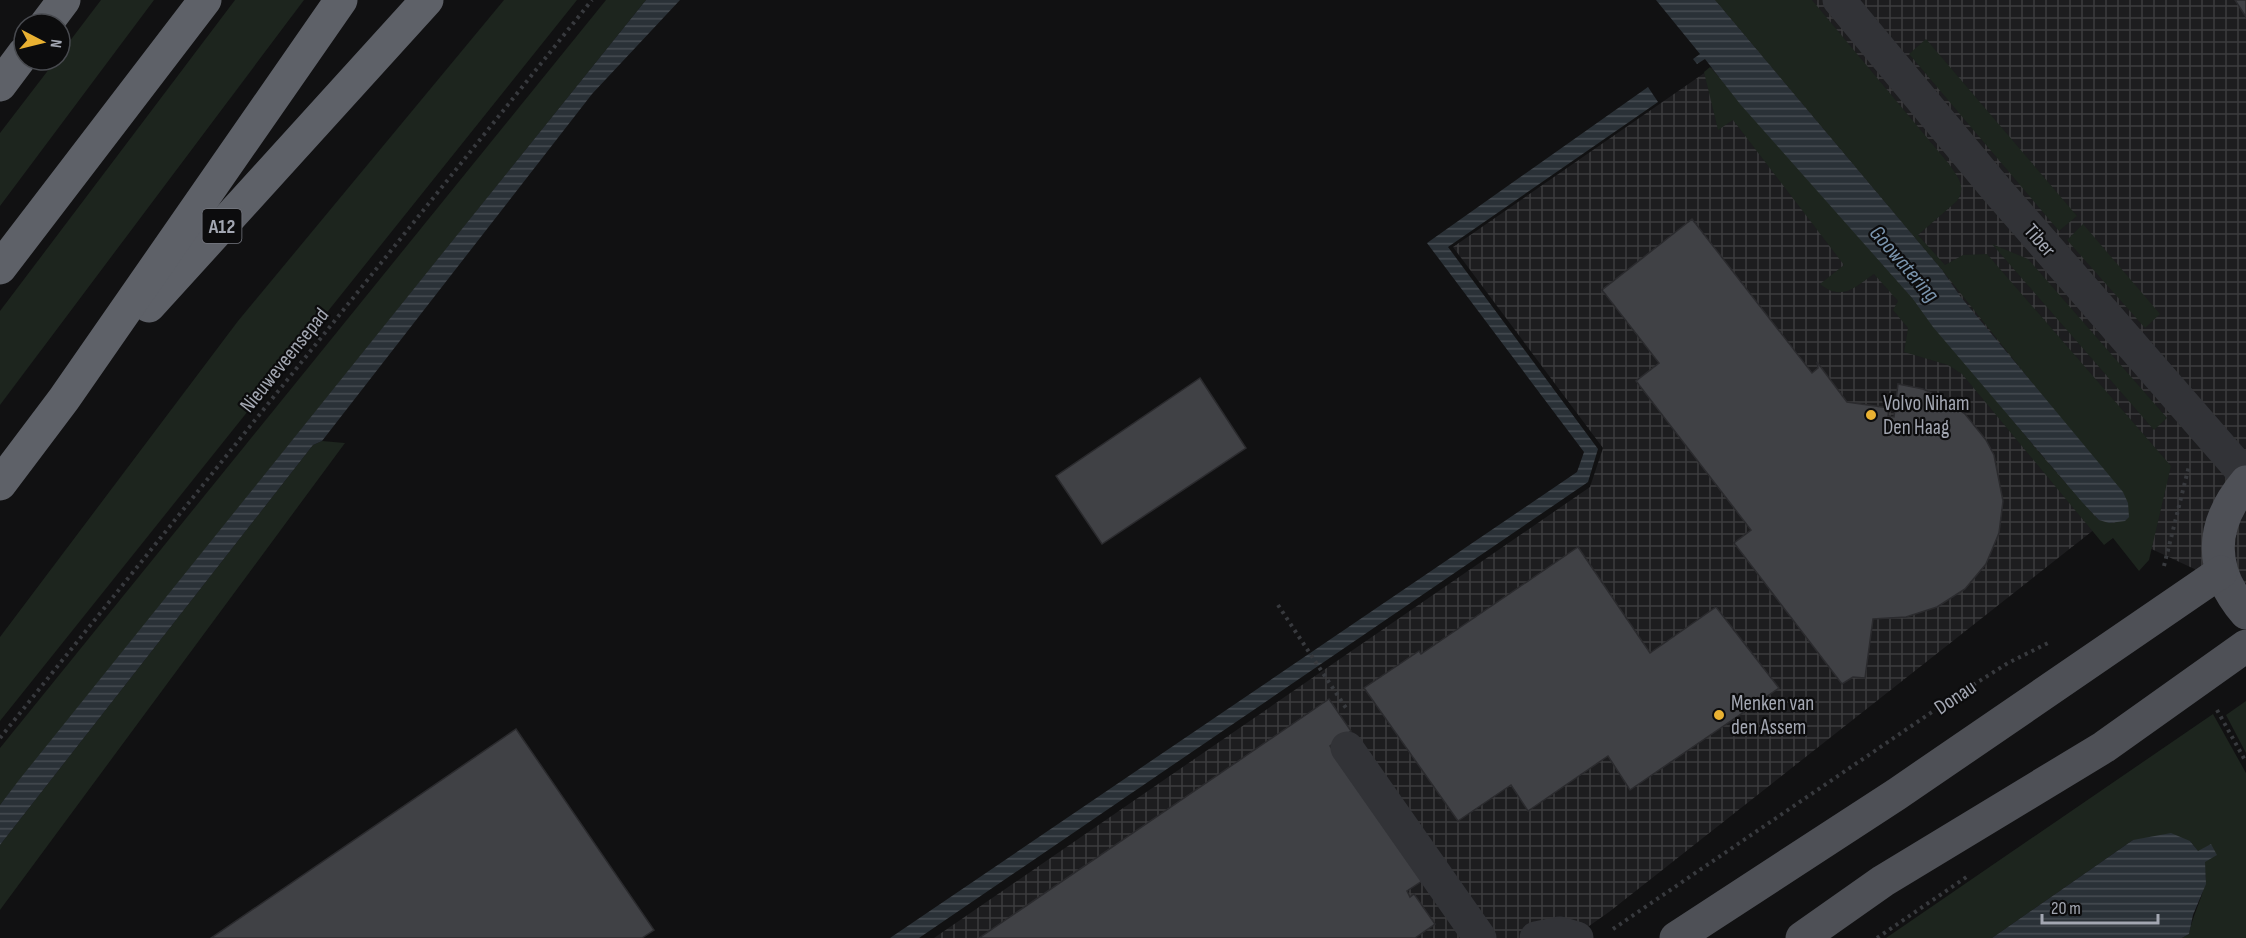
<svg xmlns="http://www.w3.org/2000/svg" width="2246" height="938" font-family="'Sofia Sans Condensed',sans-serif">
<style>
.industrial{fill:url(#industrial-grid)}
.grass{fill:#1d251e}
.water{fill:url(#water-rules)}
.building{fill:#404145;stroke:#2b2b2e;stroke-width:1.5}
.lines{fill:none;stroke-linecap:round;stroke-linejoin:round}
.path{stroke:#383a3e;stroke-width:4;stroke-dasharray:3 4.5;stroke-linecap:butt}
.minor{stroke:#323337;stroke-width:33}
.major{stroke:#4e5056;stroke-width:33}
.highway{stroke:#5e6168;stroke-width:33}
.poi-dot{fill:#e9b132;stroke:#0c0c0d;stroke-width:2}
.labels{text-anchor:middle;stroke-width:4.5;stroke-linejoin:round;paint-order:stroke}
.shield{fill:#0c0c0d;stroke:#767880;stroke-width:1.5}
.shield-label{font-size:20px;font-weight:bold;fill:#a3a7b2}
.street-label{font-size:21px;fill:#a3a7b2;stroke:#0c0c0d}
.poi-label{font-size:21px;fill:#a3a7b2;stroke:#0c0c0d;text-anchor:start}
.water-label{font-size:22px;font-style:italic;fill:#7a94ad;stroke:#0c0c0d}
</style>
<defs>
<pattern id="industrial-grid" width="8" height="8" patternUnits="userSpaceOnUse" patternTransform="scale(1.5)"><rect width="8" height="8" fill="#1d1d1f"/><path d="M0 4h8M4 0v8" fill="none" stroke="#3b3b3d"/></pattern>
<pattern id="water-rules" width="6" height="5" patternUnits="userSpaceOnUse" patternTransform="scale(1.5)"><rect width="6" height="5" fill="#2a3137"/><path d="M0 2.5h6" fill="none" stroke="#464c52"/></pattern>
</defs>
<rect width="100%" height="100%" fill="#111112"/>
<!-- industrial -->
<polygon class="industrial" points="1679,0 2246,0 2246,593 2100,525 1609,912 1572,938 934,938 1590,487 1603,448 1453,247 1726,58"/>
<!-- grass -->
<g class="grass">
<polygon points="101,0 154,0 0,206 0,133 56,60 60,60 60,54"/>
<polygon points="235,0 304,0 0,405 0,311"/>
<polygon points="504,0 577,0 0,721 0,637 238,321"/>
<polygon points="606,0 646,0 0,805 0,748"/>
<path d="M1715,0H1812L1949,164C1957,176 1967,186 1957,201L1918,235L1945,265L1963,255L1987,254L2171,466L2149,560L2139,571L2113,538L2104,545L1962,374L1948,365L1904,352L1908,328L1893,310L1898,301L1874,274C1855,287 1842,302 1820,284L1844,265L1733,120L1718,130L1704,72L1710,67L1913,299L2043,457L2094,515L2099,520L2114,523L2128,515V503L1942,270Z"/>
<polygon points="1926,39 2077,216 2059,231 1909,54"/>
<polygon points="2083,224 2160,314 2145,328 2067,240"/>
<polygon points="1992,244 2028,259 2167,418 2154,430"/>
<polygon points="322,441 345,443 0,910 0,845 313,445"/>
<polygon points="2246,701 2246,753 2226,715"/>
<path d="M2213,714L2246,773V938H2182L2189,934C2197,896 2221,877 2190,841L2133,840L1992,938H1886Z"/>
</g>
<!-- water -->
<g class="water">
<polygon points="646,0 680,0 592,94 322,441 313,445 0,845 0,805 19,780"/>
<polygon points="1656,0 1715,0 1942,270 1960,296 2123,492 2128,503 2129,517 2125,521 2109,523 2099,520 2082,502 1933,327 1913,299 1740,104 1705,59 1697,64 1693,59 1700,54"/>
<polygon points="1648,87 1658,102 1448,247 1598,449 1588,482 919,938 890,938 1577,472 1584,452 1427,243"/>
<polygon points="2171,833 2190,841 2198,851 2211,844 2217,855 2205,862 2206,884 2193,915 2189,934 2182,938 1992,938 2133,840"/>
</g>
<!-- building -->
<g class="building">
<polygon points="2235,0 2246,0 2246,17"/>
<polygon points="1692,219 1812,373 1818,368 1817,362 1847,402 1889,408 1888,416 1894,417 1898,384 1923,389 1938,396 1965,414 1986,440 1994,455 2003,501 1999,533 1986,564 1965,589 1937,607 1906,617 1873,619 1865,678 1853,677 1842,684 1734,543 1751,530 1636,381 1659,363 1602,290"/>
<polygon points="1200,378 1246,448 1102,544 1056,476"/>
<polygon points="1578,547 1650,653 1716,607 1779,688 1630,790 1608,756 1528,811 1511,785 1458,821 1364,688 1419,651 1421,654"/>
<polygon points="1329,699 1351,731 1330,746 1422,881 1407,891 1410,897 1414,894 1435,924 1415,938 979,938"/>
<polygon points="516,729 654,930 642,938 211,938"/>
</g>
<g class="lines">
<!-- path -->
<g class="path">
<polyline points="2164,566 2189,466"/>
<polyline points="1278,605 1348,711"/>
<polyline points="2217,710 2246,762"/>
<polyline points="0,738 592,0"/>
<polyline points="1613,929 1951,699 2008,663 2050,642"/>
<polyline points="1877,938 1968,876"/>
</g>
<!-- minor -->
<g class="minor">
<polyline points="1839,0 1996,189 2246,476"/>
<polyline points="1347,748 1480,938"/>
<polyline points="1536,938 1560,933 1577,938"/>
</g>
<!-- major -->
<g class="major">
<path d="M2246,482C2209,526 2209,570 2246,613"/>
<polyline points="1676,938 1897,794 2221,572"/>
<polyline points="1802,938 1883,881 2104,747 2246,646"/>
</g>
<!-- highway -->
<g class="highway">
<polyline points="46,24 64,0"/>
<polyline points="0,85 24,53"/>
<polyline points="0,268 205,0"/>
<polyline points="149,306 427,0"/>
<polyline points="0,484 64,399 341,0"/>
</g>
</g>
<!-- markers -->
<g class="poi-dot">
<circle cx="1871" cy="415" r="6"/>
<circle cx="1719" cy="715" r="6"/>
</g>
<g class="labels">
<!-- shield labels -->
<rect class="shield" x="202.5" y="209" width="39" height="34" rx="4.5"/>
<g class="shield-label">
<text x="222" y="233">A12</text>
</g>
<!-- street labels -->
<g class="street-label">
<text transform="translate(2040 240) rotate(49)" y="7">Tiber</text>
<text transform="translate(284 360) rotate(-51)" y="7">Nieuweveensepad</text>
<text transform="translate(1955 697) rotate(-34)" y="7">Donau</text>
</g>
<!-- poi labels -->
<g class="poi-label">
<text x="1883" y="410">Volvo Niham<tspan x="1883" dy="24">Den Haag</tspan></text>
<text x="1731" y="710">Menken van<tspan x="1731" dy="24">den Assem</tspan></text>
</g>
<!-- water labels -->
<g class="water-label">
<text transform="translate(1905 263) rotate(49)" y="8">Goowatering</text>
</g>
</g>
<!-- north arrow -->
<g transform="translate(42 42) rotate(97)"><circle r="28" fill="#0c0c0d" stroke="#484a4f" stroke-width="1.5"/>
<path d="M0-4.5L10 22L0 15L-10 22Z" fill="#e9b132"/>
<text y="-9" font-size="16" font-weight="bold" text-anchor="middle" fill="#a3a7b2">N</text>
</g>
<!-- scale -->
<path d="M2042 914v9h116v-9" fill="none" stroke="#a3a7b2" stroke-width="3"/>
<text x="2051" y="914" font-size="18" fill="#a3a7b2" stroke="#0c0c0d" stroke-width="4.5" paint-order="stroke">20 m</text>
</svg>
